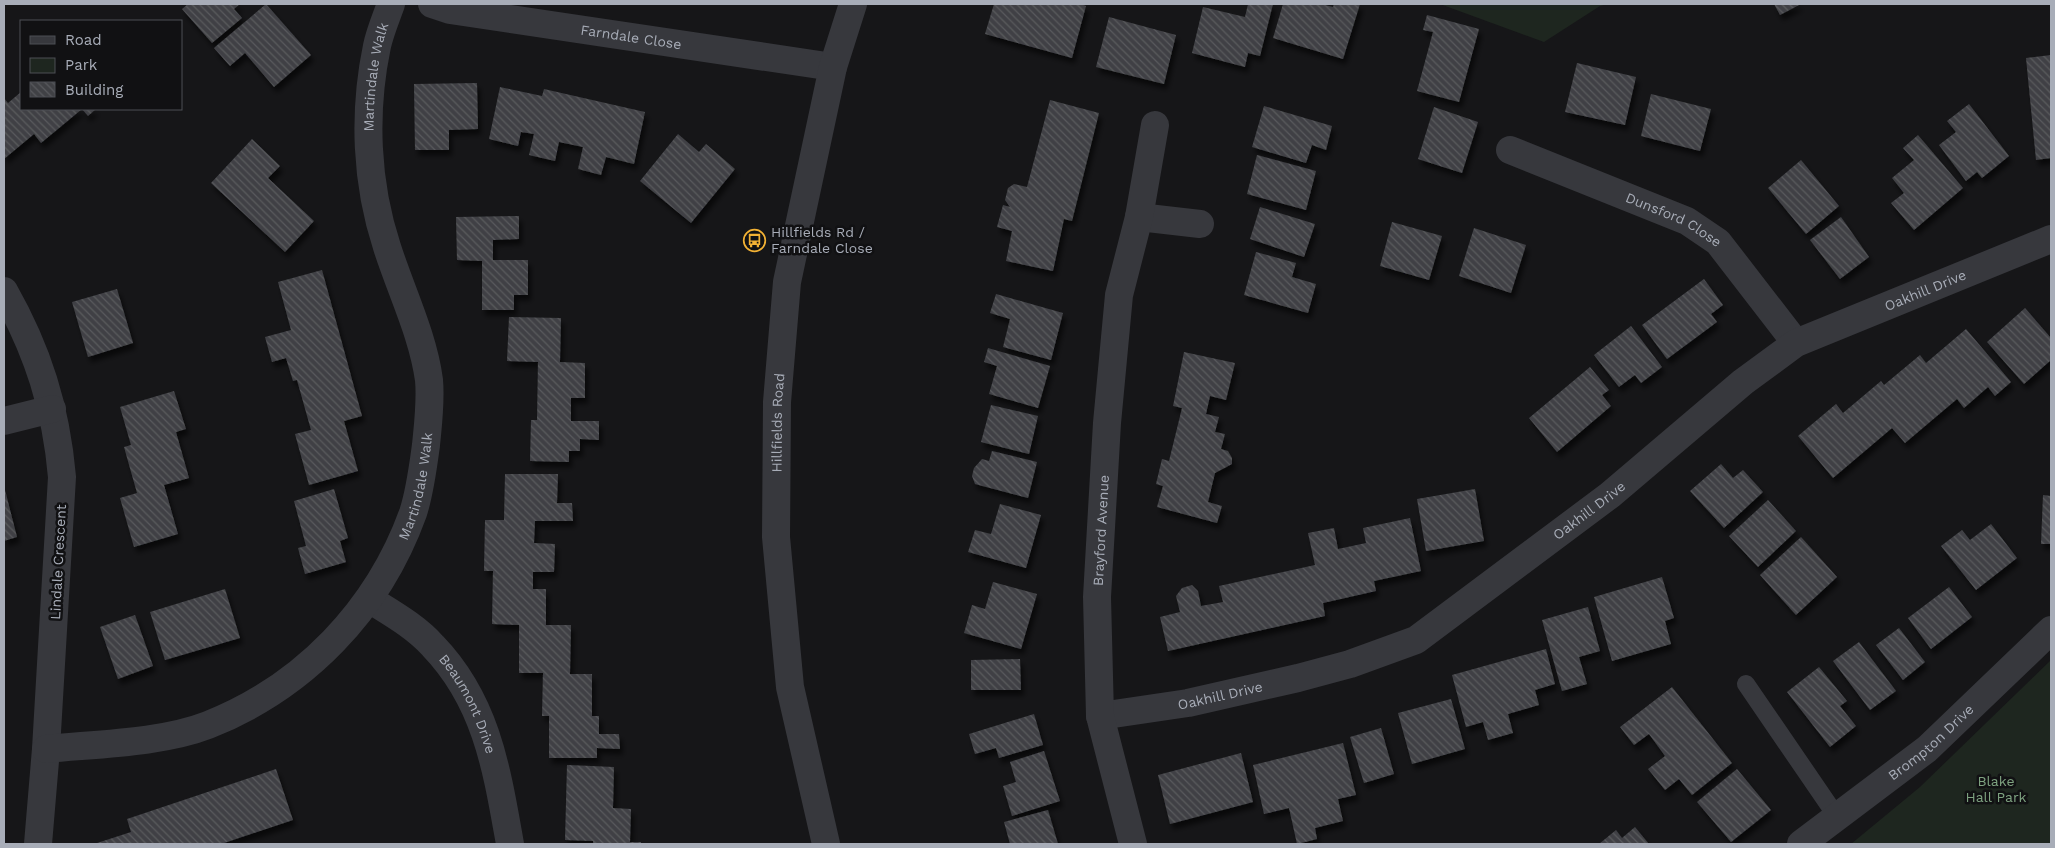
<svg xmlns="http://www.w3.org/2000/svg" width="2055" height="848" font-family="'Work Sans',sans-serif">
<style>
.green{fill:#1e261f}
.building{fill:url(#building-back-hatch);filter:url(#shadow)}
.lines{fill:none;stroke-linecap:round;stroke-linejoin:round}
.service{stroke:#37383d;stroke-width:18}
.minor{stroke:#37383d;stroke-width:28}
.tertiary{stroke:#37383d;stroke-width:28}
.labels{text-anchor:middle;stroke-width:5;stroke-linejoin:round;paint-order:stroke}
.street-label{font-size:14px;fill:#a8adb8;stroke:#111113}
.poi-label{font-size:14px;fill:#a8adb8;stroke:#111113;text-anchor:start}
.park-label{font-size:14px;fill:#7fa381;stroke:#111113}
</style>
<defs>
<pattern id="building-back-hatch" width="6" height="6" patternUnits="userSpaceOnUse" patternTransform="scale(1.25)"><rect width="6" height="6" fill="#404145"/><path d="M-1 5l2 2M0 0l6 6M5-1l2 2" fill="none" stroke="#595a5e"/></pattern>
<filter id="shadow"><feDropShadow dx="3" dy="5.5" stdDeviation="2.5" flood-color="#0009"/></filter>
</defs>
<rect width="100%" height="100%" fill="#161618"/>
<!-- green -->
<g class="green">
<polygon points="1440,4 1608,4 1600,6 1544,42"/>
<polygon points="2051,660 2051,844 1851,844 1920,787"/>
</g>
<!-- building -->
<g class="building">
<polygon points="188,4 240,4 234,9 242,18 212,43 182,9"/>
<polygon points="266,4 311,55 274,87 245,53 230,66 214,48"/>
<polygon points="994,4 1080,4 1086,6 1072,58 985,34"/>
<polygon points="1248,4 1273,4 1260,56 1248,53 1245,67 1192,53 1203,7 1245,17"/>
<polygon points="1283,4 1321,4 1333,7 1334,4 1360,4 1343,59 1273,38"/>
<polygon points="1774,4 1801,4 1780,15"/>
<polygon points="1427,15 1479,29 1459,102 1417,91 1433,32 1423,30"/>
<polygon points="1109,17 1176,35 1164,84 1096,67"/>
<polygon points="2051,55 2051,158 2036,160 2026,58"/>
<polygon points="1577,63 1636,77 1625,125 1565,112"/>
<polygon points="477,83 478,129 449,130 449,150 415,150 414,84"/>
<polygon points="500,87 542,96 544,89 645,112 634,164 606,157 601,175 578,169 583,147 559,142 555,161 529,155 534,134 521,132 518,146 489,139"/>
<polygon points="21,92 21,109 96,109 88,116 82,109 41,143 34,134 4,159 4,98 8,103"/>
<polygon points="1651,94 1711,109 1700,151 1641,136"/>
<polygon points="1050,100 1099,113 1072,221 1064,219 1053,271 1006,261 1012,231 997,227 1003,205 1010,207 1005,200 1008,188 1014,184 1027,187"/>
<polygon points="1969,104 2009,156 1982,178 1977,172 1966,181 1939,145 1956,132 1947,121"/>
<polygon points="1264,106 1332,126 1326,150 1312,145 1306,163 1252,147"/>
<polygon points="1434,107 1478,122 1462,173 1418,159"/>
<polygon points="678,134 699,152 706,144 735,169 691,223 640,181"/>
<polygon points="1918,135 1963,188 1914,230 1891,203 1904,193 1892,178 1914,160 1903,148"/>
<polygon points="252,139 280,166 268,178 314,221 285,252 211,183"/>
<polygon points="1257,155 1316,171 1306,210 1247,194"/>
<polygon points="1801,160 1839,206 1806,234 1768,188"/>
<polygon points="1260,207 1315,224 1304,257 1250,239"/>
<polygon points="519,216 519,239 493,240 493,260 528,260 528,295 514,295 514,310 482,310 482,261 457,260 456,217"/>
<polygon points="1841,217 1869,257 1840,279 1810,240"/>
<polygon points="1392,222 1442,236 1429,280 1380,266"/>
<polygon points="1474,228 1526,245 1511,293 1459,276"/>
<polygon points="1256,252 1296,263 1292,277 1316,284 1308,313 1244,295"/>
<polygon points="322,270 362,416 344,421 358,471 309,485 295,434 311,430 297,380 293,381 286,358 272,362 265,337 291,330 278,282"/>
<polygon points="1704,279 1723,305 1711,314 1717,322 1667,359 1642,325"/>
<polygon points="117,289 133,343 88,357 72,302"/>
<polygon points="996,294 1063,313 1051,360 1003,347 1010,319 990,313"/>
<polygon points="2025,308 2051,338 2051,360 2024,384 1987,342"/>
<polygon points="509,317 561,318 560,362 585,363 585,398 571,398 571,421 599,421 599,440 580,439 580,451 569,451 569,462 530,461 531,420 537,420 538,362 507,361"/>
<polygon points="1631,326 1662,367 1641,383 1635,375 1619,387 1594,355"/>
<polygon points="1966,329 2011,382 1995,396 1988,387 1964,408 1957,399 1905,443 1892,428 1833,478 1798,436 1836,404 1843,413 1881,381 1884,385 1920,355 1926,363"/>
<polygon points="988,348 1050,366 1038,408 989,394 997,366 984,362"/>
<polygon points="1184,352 1235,363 1226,400 1210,396 1206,414 1219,417 1215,432 1225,434 1221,449 1228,451 1232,458 1232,464 1215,473 1208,502 1222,506 1217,523 1157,507 1163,486 1156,484 1162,459 1169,461 1182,408 1173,406"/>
<polygon points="1590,367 1609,390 1602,395 1611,406 1557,452 1529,418"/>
<polygon points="174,391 186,429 176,432 189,478 164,485 178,534 134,547 120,498 137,493 124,447 131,445 120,407"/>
<polygon points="991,405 1038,416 1029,454 981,442"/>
<polygon points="992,451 1037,462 1028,498 975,484 972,476 974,468 982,459 989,461"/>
<polygon points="1721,464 1733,478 1743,470 1763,492 1724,528 1690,491"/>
<polygon points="505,474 558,474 557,503 572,503 573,521 535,521 534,543 555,544 554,572 533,572 533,589 546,589 546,625 571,625 570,674 592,674 592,716 599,716 599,734 619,734 620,749 597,748 597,758 549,758 549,716 542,716 543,673 519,673 519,625 492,624 493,571 484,571 485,520 504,520"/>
<polygon points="4,486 17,537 4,541"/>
<polygon points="334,489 348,538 340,541 346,562 305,574 298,548 306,546 294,501"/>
<polygon points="1475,489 1484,541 1426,551 1417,499"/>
<polygon points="2043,495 2051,496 2051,544 2041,544"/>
<polygon points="1768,500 1796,531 1758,567 1729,536"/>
<polygon points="1000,504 1041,515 1026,568 968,552 975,530 991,534"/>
<polygon points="1410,518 1421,571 1374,581 1376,591 1323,603 1325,616 1168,651 1160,617 1180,612 1176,596 1182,588 1192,585 1198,591 1201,606 1223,602 1219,586 1315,565 1308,533 1334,528 1338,549 1366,543 1363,528"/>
<polygon points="1991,524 2017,558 1976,590 1941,546 1962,530 1970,540"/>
<polygon points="1801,537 1837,577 1796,615 1760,575"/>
<polygon points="1662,577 1674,618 1665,621 1671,644 1612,661 1594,597"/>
<polygon points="993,582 1037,594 1021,649 964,633 972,605 985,609"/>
<polygon points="1949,587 1972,617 1931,649 1908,618"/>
<polygon points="225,589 240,638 165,660 150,612"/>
<polygon points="1588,607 1600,651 1579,657 1587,684 1562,691 1542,620"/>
<polygon points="135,615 153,666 118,679 100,627"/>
<polygon points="1899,628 1925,662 1903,680 1876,645"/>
<polygon points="1859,642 1896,691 1870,710 1833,661"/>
<polygon points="1546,649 1555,684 1535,690 1539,705 1508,714 1513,733 1488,740 1483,722 1466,727 1452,675"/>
<polygon points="1020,659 1021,690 971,690 971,660"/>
<polygon points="1819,667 1847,701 1840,706 1856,726 1830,747 1787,692"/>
<polygon points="1672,687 1732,763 1692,795 1679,779 1665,790 1648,769 1665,756 1649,734 1634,745 1620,727"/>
<polygon points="1451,699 1465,749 1412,764 1398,713"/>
<polygon points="1034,714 1043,745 999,758 996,748 975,754 969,734"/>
<polygon points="1381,728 1394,774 1364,783 1350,737"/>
<polygon points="1343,743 1356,795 1338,799 1343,821 1315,828 1317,839 1297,844 1289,808 1264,814 1253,765"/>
<polygon points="1044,751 1060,801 1012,816 1003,786 1016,782 1010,762"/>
<polygon points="1241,753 1253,802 1170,824 1158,775"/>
<polygon points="567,765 614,767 613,808 631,809 630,842 641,842 641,844 593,844 593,841 565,840"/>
<polygon points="276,769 293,820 221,844 94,844 131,832 127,819"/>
<polygon points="1737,769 1771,810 1731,842 1697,802"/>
<polygon points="1048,810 1058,844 1010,844 1004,822"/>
<polygon points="1635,827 1649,844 1599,844 1616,830 1622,838"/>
</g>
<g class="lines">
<!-- service -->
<polyline class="service" points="1746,684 1837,817"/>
<!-- minor -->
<g class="minor">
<path id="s1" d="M432,4L450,10L833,67"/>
<path id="s2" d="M1510,150L1687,221L1718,242L1796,343"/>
<polyline points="1139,217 1200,224"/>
<path d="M4,291C38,351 56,408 62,477L46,749L38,844"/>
<polyline points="4,421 52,409"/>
<path id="s3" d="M369,599C391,613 415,626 433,646C487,702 497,771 510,844"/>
<path id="s4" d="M1100,716L1188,703L1298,678L1350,664L1416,640L1610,495L1743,382L1796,343L2051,239"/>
<path id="s5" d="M46,749C96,744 162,743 208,725C304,687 378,610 413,513C420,492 423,467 426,445C428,424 431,402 429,380C423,335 401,291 387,247C366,183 363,113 377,46C380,32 386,18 391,4"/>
<path id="s6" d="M1133,844L1100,716L1097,597L1107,423L1119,295L1139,217L1155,125"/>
<path id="s7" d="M1801,844L1927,749L2051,630"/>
</g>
<!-- tertiary -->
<path class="tertiary" id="s8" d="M826,844L790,687L776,537L777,402L787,282L833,67L853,4"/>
</g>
<!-- icons -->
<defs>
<symbol id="bus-ring" viewBox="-11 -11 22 22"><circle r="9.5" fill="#111113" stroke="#f2b134" stroke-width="1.5"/><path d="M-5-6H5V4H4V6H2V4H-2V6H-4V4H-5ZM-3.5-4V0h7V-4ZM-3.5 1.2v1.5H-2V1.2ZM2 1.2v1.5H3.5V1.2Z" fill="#f2b134"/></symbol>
</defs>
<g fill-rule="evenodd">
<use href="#bus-ring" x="742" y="228" width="25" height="25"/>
</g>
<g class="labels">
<!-- street labels -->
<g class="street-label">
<text dy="5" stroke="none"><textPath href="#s1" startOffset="202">Farndale Close</textPath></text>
<text dy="5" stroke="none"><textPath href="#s5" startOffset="915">Martindale Walk</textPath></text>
<text dy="5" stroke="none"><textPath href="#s2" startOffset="178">Dunsford Close</textPath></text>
<text dy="5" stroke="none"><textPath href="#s4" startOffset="948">Oakhill Drive</textPath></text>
<text dy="5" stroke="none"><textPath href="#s8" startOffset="426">Hillfields Road</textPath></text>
<text dy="5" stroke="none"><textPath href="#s5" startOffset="495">Martindale Walk</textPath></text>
<text dy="5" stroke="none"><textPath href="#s4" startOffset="542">Oakhill Drive</textPath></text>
<text dy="5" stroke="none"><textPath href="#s6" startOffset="318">Brayford Avenue</textPath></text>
<text transform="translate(58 562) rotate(-87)" y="5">Lindale Crescent</text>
<text dy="5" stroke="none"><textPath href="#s4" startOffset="122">Oakhill Drive</textPath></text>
<text dy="5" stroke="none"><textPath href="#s3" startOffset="148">Beaumont Drive</textPath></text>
<text dy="5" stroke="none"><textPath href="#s7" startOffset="165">Brompton Drive</textPath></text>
</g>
<!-- poi labels -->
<g class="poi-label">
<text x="771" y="237">Hillfields Rd /<tspan x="771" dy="16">Farndale Close</tspan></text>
</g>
<!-- park labels -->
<g class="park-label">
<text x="1996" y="786">Blake<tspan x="1996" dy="16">Hall Park</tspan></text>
</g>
</g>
<!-- border -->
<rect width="2055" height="848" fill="none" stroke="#a8adb8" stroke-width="10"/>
<!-- legend -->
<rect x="20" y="20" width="162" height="90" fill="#111113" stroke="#4d4f55"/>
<rect x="30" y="36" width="25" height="8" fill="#37383d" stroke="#4d4f55"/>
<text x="65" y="45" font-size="15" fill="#a8adb8">Road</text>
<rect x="30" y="58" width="25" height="15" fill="#1e261f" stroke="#4d4f55"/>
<text x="65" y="70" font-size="15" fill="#a8adb8">Park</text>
<rect x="30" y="82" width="25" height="15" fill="url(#building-back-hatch)" stroke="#4d4f55"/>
<text x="65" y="95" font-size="15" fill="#a8adb8">Building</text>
</svg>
